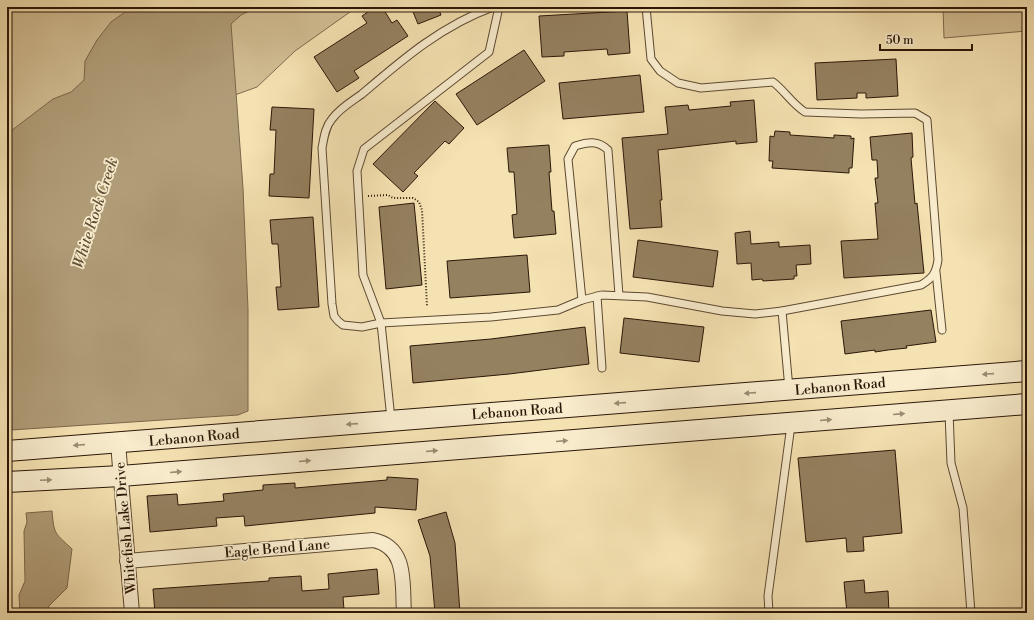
<svg xmlns="http://www.w3.org/2000/svg" width="1034" height="620" font-family="'Libre Bodoni',serif">
<style>
.green{fill:#d3bf95;stroke:#7f6b4e}
.water{fill:#b09d78;stroke:#7b674b}
.building{fill:#948160;stroke:#2b1707}
.lines{fill:none;stroke-linecap:round;stroke-linejoin:round}
.service-casing{stroke:#5e4a32;stroke-width:9}
.minor-casing{stroke:#5e4a32;stroke-width:16}
.secondary-casing{stroke:#2b1707;stroke-width:22}
.path{stroke:#2b1707;stroke-width:2;stroke-dasharray:1 2;stroke-linecap:butt}
.service{stroke:#f8eccd;stroke-width:7}
.minor{stroke:#f8eccd;stroke-width:14}
.secondary{stroke:#f8eccd;stroke-width:20}
.oneway{fill:#9c8c74}
.labels{text-anchor:middle;stroke-width:3.5;stroke-linejoin:round;paint-order:stroke}
.street-label{font-size:14px;fill:#2b1707;stroke:#f8eccd}
.water-label{font-size:15px;font-style:italic;fill:#604d34;stroke:#f8eccd}
</style>
<rect width="100%" height="100%" fill="#f5e2b2"/>
<filter id="stains"><feTurbulence type="fractalNoise" baseFrequency=".005" numOctaves="4"/><feColorMatrix values="0 0 0 0 .2 0 0 0 0 .09 0 0 0 0 .02 0 0 0 .5 -.17"/></filter>
<radialGradient id="worn" r=".72"><stop offset=".6" stop-color="#630" stop-opacity="0"/><stop offset="1" stop-color="#630" stop-opacity=".3"/></radialGradient>
<!-- green -->
<g class="green">
<polygon points="7,7 357,7 295,51 257,87 143,128 7,137"/>
<polygon points="943,7 1027,7 1027,31 944,38"/>
</g>
<!-- water -->
<g class="water">
<polygon points="132,7 258,7 241,15 231,24 243,188 248,309 248,411 238,415 11,430 7,367 7,134 53,99 71,92 84,80 85,61 97,40 111,22"/>
<path d="M52,511C54,535 55,533 72,549L67,588L49,606L46,613H20L19,595L25,581L24,531L27,522L26,513Z"/>
</g>
<!-- building -->
<g class="building">
<polygon points="375,7 382,7 392,23 397,20 408,36 354,71 359,78 337,92 314,57 367,23 362,16"/>
<polygon points="411,7 438,7 441,15 418,24"/>
<polygon points="627,11 630,53 608,55 607,49 564,52 564,56 542,57 539,16"/>
<polygon points="524,50 545,81 477,125 456,94"/>
<polygon points="896,59 898,96 866,98 866,93 857,93 857,98 817,100 815,63"/>
<polygon points="640,75 644,112 563,119 559,83"/>
<polygon points="754,100 757,142 736,144 736,141 658,150 662,200 660,200 662,227 630,229 622,138 668,134 665,107 688,105 689,110 731,106 730,102"/>
<polygon points="435,101 464,128 449,144 445,141 414,173 418,176 403,192 373,164"/>
<polygon points="272,107 314,109 309,198 269,196 270,174 274,174 276,130 270,130"/>
<polygon points="775,131 790,132 790,135 834,138 834,135 851,136 851,139 854,138 852,168 849,168 849,173 772,168 773,161 769,161 770,136 774,137"/>
<polygon points="912,133 913,157 911,158 915,204 917,203 924,273 844,278 841,241 878,239 875,203 878,203 875,178 878,178 877,160 872,160 870,137"/>
<polygon points="549,145 551,172 549,172 552,211 554,211 556,234 514,238 512,215 517,214 514,172 509,172 507,148"/>
<polygon points="414,203 422,285 386,289 379,207"/>
<polygon points="313,217 319,307 278,310 276,287 281,287 278,244 272,244 270,220"/>
<polygon points="750,231 751,244 779,242 779,247 810,245 811,264 796,265 797,276 794,276 794,279 763,281 762,279 752,280 751,263 737,264 735,233"/>
<polygon points="638,240 718,251 713,287 633,277"/>
<polygon points="527,255 530,292 450,298 447,261"/>
<polygon points="931,310 936,342 906,346 907,348 888,350 875,352 875,350 845,354 841,321"/>
<polygon points="624,318 704,327 699,362 620,353"/>
<polygon points="585,327 589,364 509,374 413,383 410,346 491,339"/>
<polygon points="895,450 902,533 863,537 864,551 847,552 846,538 806,542 798,458"/>
<polygon points="387,477 418,479 416,510 375,507 375,513 245,526 244,516 216,518 217,526 150,532 147,496 177,494 178,505 224,501 223,494 263,490 263,485 295,483 295,488 387,480"/>
<polygon points="446,512 455,543 460,613 435,613 430,556 418,520"/>
<polygon points="377,569 379,594 343,597 344,610 312,613 272,613 272,610 242,613 155,613 153,589 269,581 269,578 301,576 302,591 329,589 328,574"/>
<polygon points="864,580 865,593 888,591 889,613 847,613 844,582"/>
</g>
<g class="lines">
<defs>
<g id="service">
<path d="M493,7C441,26 403,59 362,94C351,102 340,108 332,119C325,127 324,138 322,148L332,304L334,316L338,321L343,325L362,327L381,323L491,317L558,310L582,300L602,295L647,297L722,311L755,314L782,311L921,285C933,278 936,273 938,260L927,120L915,113L861,114L805,112C792,104 785,91 773,82L701,88L678,83L660,71L651,59L646,7"/>
<polyline points="936,272 942,330"/>
<polyline points="597,296 602,368"/>
<path d="M582,300L568,159L575,146C588,142 598,140 608,150L619,295"/>
<polyline points="782,311 789,389"/>
<polyline points="949,412 951,463 963,508 971,613"/>
<polyline points="391,419 381,323 363,275 357,171 364,149 489,52 499,7"/>
<polyline points="769,613 768,596 791,425"/>
</g>
<g id="minor">
<polyline points="118,443 132,613"/>
<path d="M127,561L373,540C408,547 402,584 404,613"/>
</g>
<g id="secondary">
<polyline points="7,451 1027,371"/>
<polyline points="7,482 121,476 1027,404"/>
</g>
</defs>
<!-- service casing -->
<use href="#service" class="service-casing"/>
<!-- minor casing -->
<use href="#minor" class="minor-casing"/>
<!-- secondary casing -->
<use href="#secondary" class="secondary-casing"/>
<!-- path -->
<polyline class="path" points="368,196 388,195 393,198 413,198 419,202 422,210 427,306"/>
<!-- service -->
<use href="#service" class="service"/>
<!-- minor -->
<use href="#minor" class="minor"/>
<!-- secondary -->
<use href="#secondary" class="secondary"/>
</g>
<!-- one-way arrows -->
<defs><path id="oneway-solid" d="M-6-.8H1V-3.2L6.5 0L1 3.2V.8H-6Z"/></defs>
<g class="oneway">
<use href="#oneway-solid" transform="translate(988 374) rotate(176)"/>
<use href="#oneway-solid" transform="translate(750 393) rotate(176)"/>
<use href="#oneway-solid" transform="translate(620 403) rotate(176)"/>
<use href="#oneway-solid" transform="translate(899 414) rotate(-5)"/>
<use href="#oneway-solid" transform="translate(826 420) rotate(-5)"/>
<use href="#oneway-solid" transform="translate(352 424) rotate(176)"/>
<use href="#oneway-solid" transform="translate(562 441) rotate(-5)"/>
<use href="#oneway-solid" transform="translate(79 445) rotate(176)"/>
<use href="#oneway-solid" transform="translate(432 451) rotate(-5)"/>
<use href="#oneway-solid" transform="translate(305 461) rotate(-5)"/>
<use href="#oneway-solid" transform="translate(176 472) rotate(-5)"/>
<use href="#oneway-solid" transform="translate(46 480) rotate(-3)"/>
</g>
<g class="labels">
<!-- street labels -->
<g class="street-label">
<text transform="translate(840 386) rotate(-5)" y="5">Lebanon Road</text>
<text transform="translate(517 411) rotate(-4)" y="5">Lebanon Road</text>
<text transform="translate(194 437) rotate(-5)" y="5">Lebanon Road</text>
<text transform="translate(125 528) rotate(-95)" y="5">Whitefish Lake Drive</text>
<text transform="translate(277 548) rotate(-5)" y="5">Eagle Bend Lane</text>
</g>
<!-- water labels -->
<g class="water-label">
<text transform="translate(95 213) rotate(-72)" y="5">White Rock Creek</text>
</g>
</g>
<!-- margin -->
<rect width="1034" height="620" fill="none" stroke="#f5e2b2" stroke-width="24"/>
<rect x="8" y="8" width="1018" height="604" fill="none" stroke="#2b1707" stroke-width="2"/>
<rect x="12" y="12" width="1010" height="596" fill="none" stroke="#2b1707"/>
<!-- scale -->
<path d="M880 44v6h92v-6" fill="none" stroke="#2b1707" stroke-width="2"/>
<text x="886" y="44" font-size="12" fill="#2b1707" stroke="#f8eccd" stroke-width="3" paint-order="stroke">50 m</text>
<rect width="100%" height="100%" filter="url(#stains)"/>
<rect width="100%" height="100%" fill="url(#worn)"/>
</svg>
